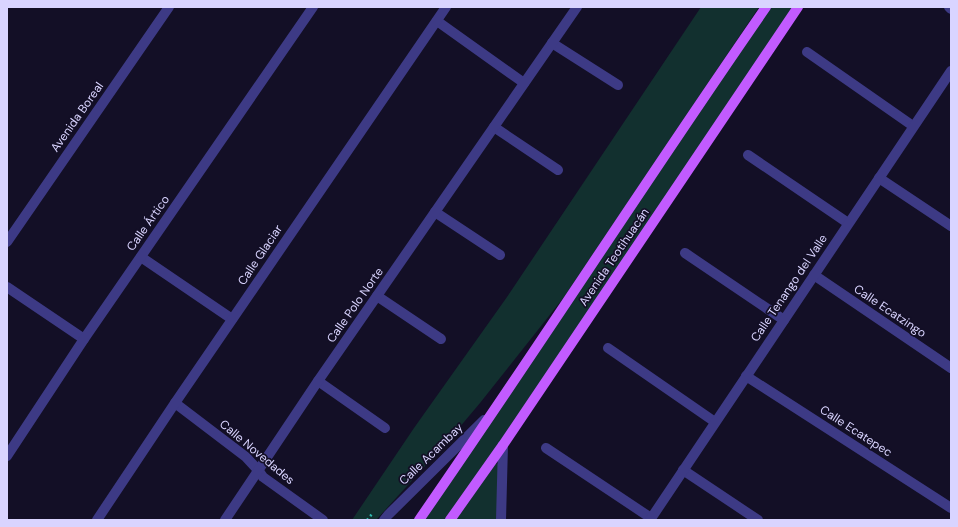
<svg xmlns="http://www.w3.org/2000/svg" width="958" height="527" font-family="'DM Sans',sans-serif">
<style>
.green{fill:#12302f}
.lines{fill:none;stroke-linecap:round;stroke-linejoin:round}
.path{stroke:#2fb8b0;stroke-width:2.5;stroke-dasharray:2 3;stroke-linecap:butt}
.minor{stroke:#3d3a85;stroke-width:10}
.major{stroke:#c25bff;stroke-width:10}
.labels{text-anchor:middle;stroke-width:3.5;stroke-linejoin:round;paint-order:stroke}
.street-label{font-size:12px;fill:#d9d4ff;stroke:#130f26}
</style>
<rect width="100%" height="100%" fill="#130f26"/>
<!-- green -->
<g class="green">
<polygon points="701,7 759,7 564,297 480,403 448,441 376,520 352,520 414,428 507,297"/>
<polygon points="768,7 794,7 447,520 422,520"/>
<polygon points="495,463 498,464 499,520 455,520"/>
</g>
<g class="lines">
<!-- path -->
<polyline class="path" points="367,520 372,514"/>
<!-- minor -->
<g class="minor">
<polyline points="949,7 951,9"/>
<polyline points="437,21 524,83"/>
<polyline points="552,43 618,85"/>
<polyline points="807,52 913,126"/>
<polyline points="494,127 558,170"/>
<polyline points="748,155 848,223"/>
<polyline points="879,178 951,226"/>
<polyline points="435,212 500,255"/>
<polyline points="7,242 169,7"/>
<polyline points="685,253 784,320"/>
<polyline points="141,257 232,319"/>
<polyline points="814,275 951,368"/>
<polyline points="7,287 84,339"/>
<polyline points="377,296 441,339"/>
<polyline points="608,348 715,422"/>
<polyline points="746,376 951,508"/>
<polyline points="318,381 385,428"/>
<polyline points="175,403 246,457 258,470 263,477 323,520"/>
<polyline points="546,448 651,518"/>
<polyline points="7,456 84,339 313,7"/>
<polyline points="683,470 758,520"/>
<polyline points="97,520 175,403 446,7"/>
<polyline points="225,520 318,381 577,7"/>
<polyline points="384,520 388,515 484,420"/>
<polyline points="501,520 503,445"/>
<polyline points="650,520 951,71"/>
</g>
<!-- major -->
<g class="major">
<path d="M419,520C537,350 648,177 766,7"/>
<polyline points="450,520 503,445 798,7"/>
</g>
</g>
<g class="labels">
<!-- street labels -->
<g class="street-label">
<text transform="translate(77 117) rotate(-55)" y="4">Avenida Boreal</text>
<text transform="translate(148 223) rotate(-55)" y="4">Calle Ártico</text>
<text transform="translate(260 255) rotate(-56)" y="4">Calle Glaciar</text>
<text transform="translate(614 257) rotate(-56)" y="4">Avenida Teotihuacán</text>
<text transform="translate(789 288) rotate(-56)" y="4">Calle Tenango del Valle</text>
<text transform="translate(355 305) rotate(-55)" y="4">Calle Polo Norte</text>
<text transform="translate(890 311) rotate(34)" y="4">Calle Ecatzingo</text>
<text transform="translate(856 431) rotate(33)" y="4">Calle Ecatepec</text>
<text transform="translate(257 452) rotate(40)" y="4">Calle Novedades</text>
<text transform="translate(431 454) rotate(-44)" y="4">Calle Acambay</text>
</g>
</g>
<!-- border -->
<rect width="958" height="527" fill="none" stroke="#d9d4ff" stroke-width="16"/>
</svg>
